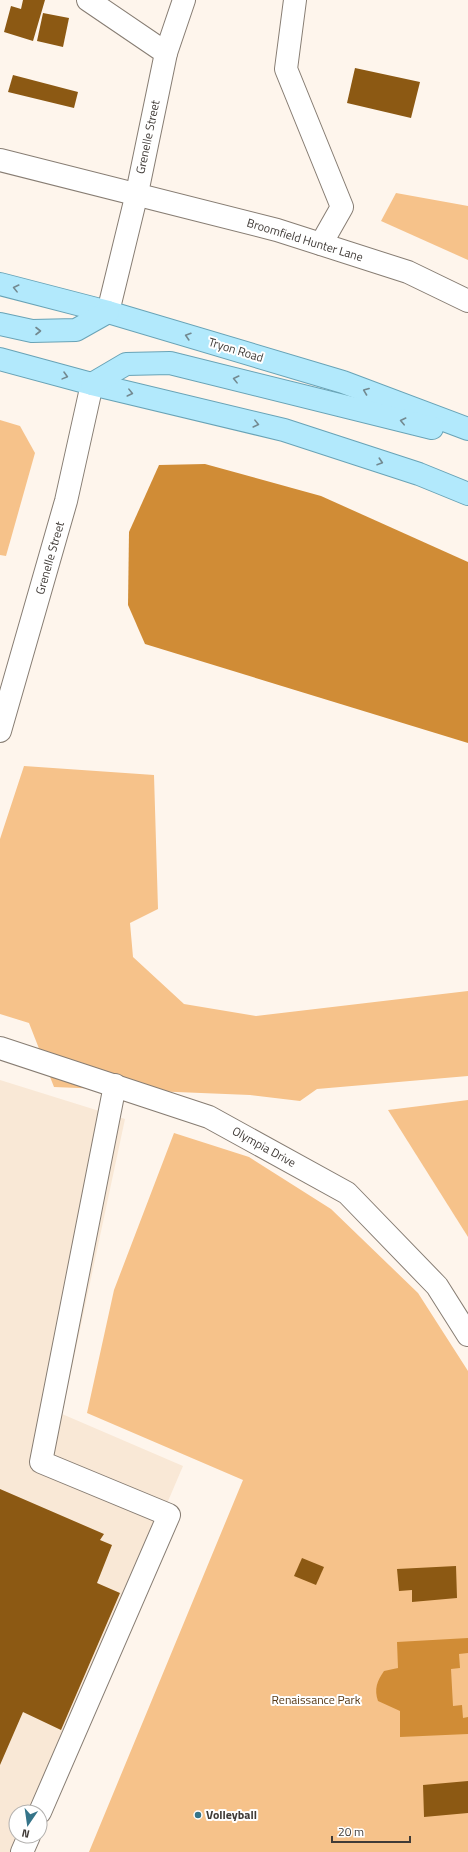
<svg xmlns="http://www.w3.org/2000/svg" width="468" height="1852" font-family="'Titillium Web',sans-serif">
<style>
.built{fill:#f9e8d6}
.green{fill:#f6c28a}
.water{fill:#d08c36}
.building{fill:#8c5913}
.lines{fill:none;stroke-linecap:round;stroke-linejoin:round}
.minor-casing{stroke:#877d73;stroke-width:24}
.major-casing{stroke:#69a3b6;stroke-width:24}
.minor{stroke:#fff;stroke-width:22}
.major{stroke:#b2e9fc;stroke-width:22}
.oneway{stroke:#738990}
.poi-dot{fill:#357489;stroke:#fff;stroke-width:1.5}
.labels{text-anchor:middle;stroke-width:4;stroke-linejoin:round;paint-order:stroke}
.street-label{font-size:12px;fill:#403b37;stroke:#fff}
.park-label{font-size:12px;fill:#553815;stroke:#fff}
.poi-label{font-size:12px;font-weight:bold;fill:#403b37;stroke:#fff;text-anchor:start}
</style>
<rect width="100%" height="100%" fill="#fef5ec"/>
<!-- built -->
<polygon class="built" points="0,1080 125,1119 62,1414 183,1466 67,1738 33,1812 16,1812 16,1836 22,1836 14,1852 0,1852"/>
<!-- green -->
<g class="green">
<polygon points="396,193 468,206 468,260 381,221"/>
<polygon points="0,420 20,426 35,453 6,556 0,555"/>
<polygon points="24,766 154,775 158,909 130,923 133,957 184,1004 256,1016 468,991 468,1076 317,1089 300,1101 250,1095 54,1087 29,1023 0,1014 0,839"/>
<polygon points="468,1100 468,1237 388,1110"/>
<polygon points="174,1133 249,1157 331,1209 418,1293 468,1371 468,1852 89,1852 243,1480 87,1413 114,1290"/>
</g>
<!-- water -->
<g class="water">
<polygon points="205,464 321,496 468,562 468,743 145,644 128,605 129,532 159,465"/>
<path d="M468,1638V1653L459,1654L460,1668L451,1669L453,1706L462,1705L463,1718L468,1717V1734L400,1737V1711L378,1701C374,1689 377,1681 384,1671L398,1668L397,1642Z"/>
</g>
<!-- building -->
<g class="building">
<polygon points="23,0 45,0 33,41 4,32 11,6 21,9"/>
<polygon points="43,13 69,18 63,47 37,41"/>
<polygon points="355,68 420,82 411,118 347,103"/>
<polygon points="13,75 78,92 74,108 8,92"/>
<polygon points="0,1489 104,1534 100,1540 112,1545 97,1583 120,1593 61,1730 23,1712 0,1765"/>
<polygon points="302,1558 324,1567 316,1585 294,1576"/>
<polygon points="456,1566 457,1598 412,1602 412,1590 399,1591 397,1569"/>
<polygon points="468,1781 468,1813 424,1817 423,1785"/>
</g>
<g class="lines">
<defs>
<g id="minor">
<polyline points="88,0 166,53 137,193 108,312"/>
<polyline points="295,0 286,69 342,207 321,244"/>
<polyline points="166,53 184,0"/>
<polyline points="0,160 277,230 408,272 468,301"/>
<polyline points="0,731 66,501 92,384"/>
<polyline points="0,1048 209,1117 347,1193 437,1286 468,1335"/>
<polyline points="40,1812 169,1515 41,1462 115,1085"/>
<polyline points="22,1852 29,1836"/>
</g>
<g id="major">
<polyline points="0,284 108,312 343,382 468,429"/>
<polyline points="0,324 32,331 76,330 108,312"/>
<polyline points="0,359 92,384 284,430 419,474 468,494"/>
<polyline points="92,384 126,364 170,363 432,428"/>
</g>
</defs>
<!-- minor casing -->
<use href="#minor" class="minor-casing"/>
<!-- major casing -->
<use href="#major" class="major-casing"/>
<!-- minor -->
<use href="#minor" class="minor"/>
<!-- major -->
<use href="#major" class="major"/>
</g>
<!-- one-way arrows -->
<defs><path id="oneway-chevron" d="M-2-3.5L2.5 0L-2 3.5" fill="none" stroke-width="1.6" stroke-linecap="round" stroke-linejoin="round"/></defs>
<g class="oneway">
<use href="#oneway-chevron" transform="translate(16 288) rotate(-166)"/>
<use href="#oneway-chevron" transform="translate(38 331)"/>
<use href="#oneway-chevron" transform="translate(188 336) rotate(-163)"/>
<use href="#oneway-chevron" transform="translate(65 376) rotate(15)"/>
<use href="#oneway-chevron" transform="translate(236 379) rotate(-166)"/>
<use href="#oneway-chevron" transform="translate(366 391) rotate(-159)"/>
<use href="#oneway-chevron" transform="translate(130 393) rotate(14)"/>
<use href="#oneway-chevron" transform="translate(403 421) rotate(-167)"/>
<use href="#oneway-chevron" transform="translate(256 424) rotate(14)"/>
<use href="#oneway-chevron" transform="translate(380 462) rotate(18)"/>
</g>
<!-- markers -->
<circle class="poi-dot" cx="198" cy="1815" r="4"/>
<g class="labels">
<!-- street labels -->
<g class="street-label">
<text transform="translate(148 137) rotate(-78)" y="4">Grenelle Street</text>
<text transform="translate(305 240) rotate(17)" y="4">Broomfield Hunter Lane</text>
<text transform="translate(236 350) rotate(17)" y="4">Tryon Road</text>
<text transform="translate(50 558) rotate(-74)" y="4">Grenelle Street</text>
<text transform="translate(264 1147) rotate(29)" y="4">Olympia Drive</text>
</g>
<!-- park labels -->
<g class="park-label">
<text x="316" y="1704">Renaissance Park</text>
</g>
<!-- poi labels -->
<g class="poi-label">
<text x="206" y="1819">Volleyball</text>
</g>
</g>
<!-- north arrow -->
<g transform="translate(28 1824) rotate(193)"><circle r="19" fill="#ffffff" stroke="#b3b1af"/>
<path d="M0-3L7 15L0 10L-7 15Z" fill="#357489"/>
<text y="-6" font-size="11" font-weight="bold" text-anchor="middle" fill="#403b37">N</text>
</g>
<!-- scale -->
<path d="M332 1836v6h78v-6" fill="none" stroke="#403b37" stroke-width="2"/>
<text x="338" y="1836" font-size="12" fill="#403b37" stroke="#ffffff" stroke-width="3" paint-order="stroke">20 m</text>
</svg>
